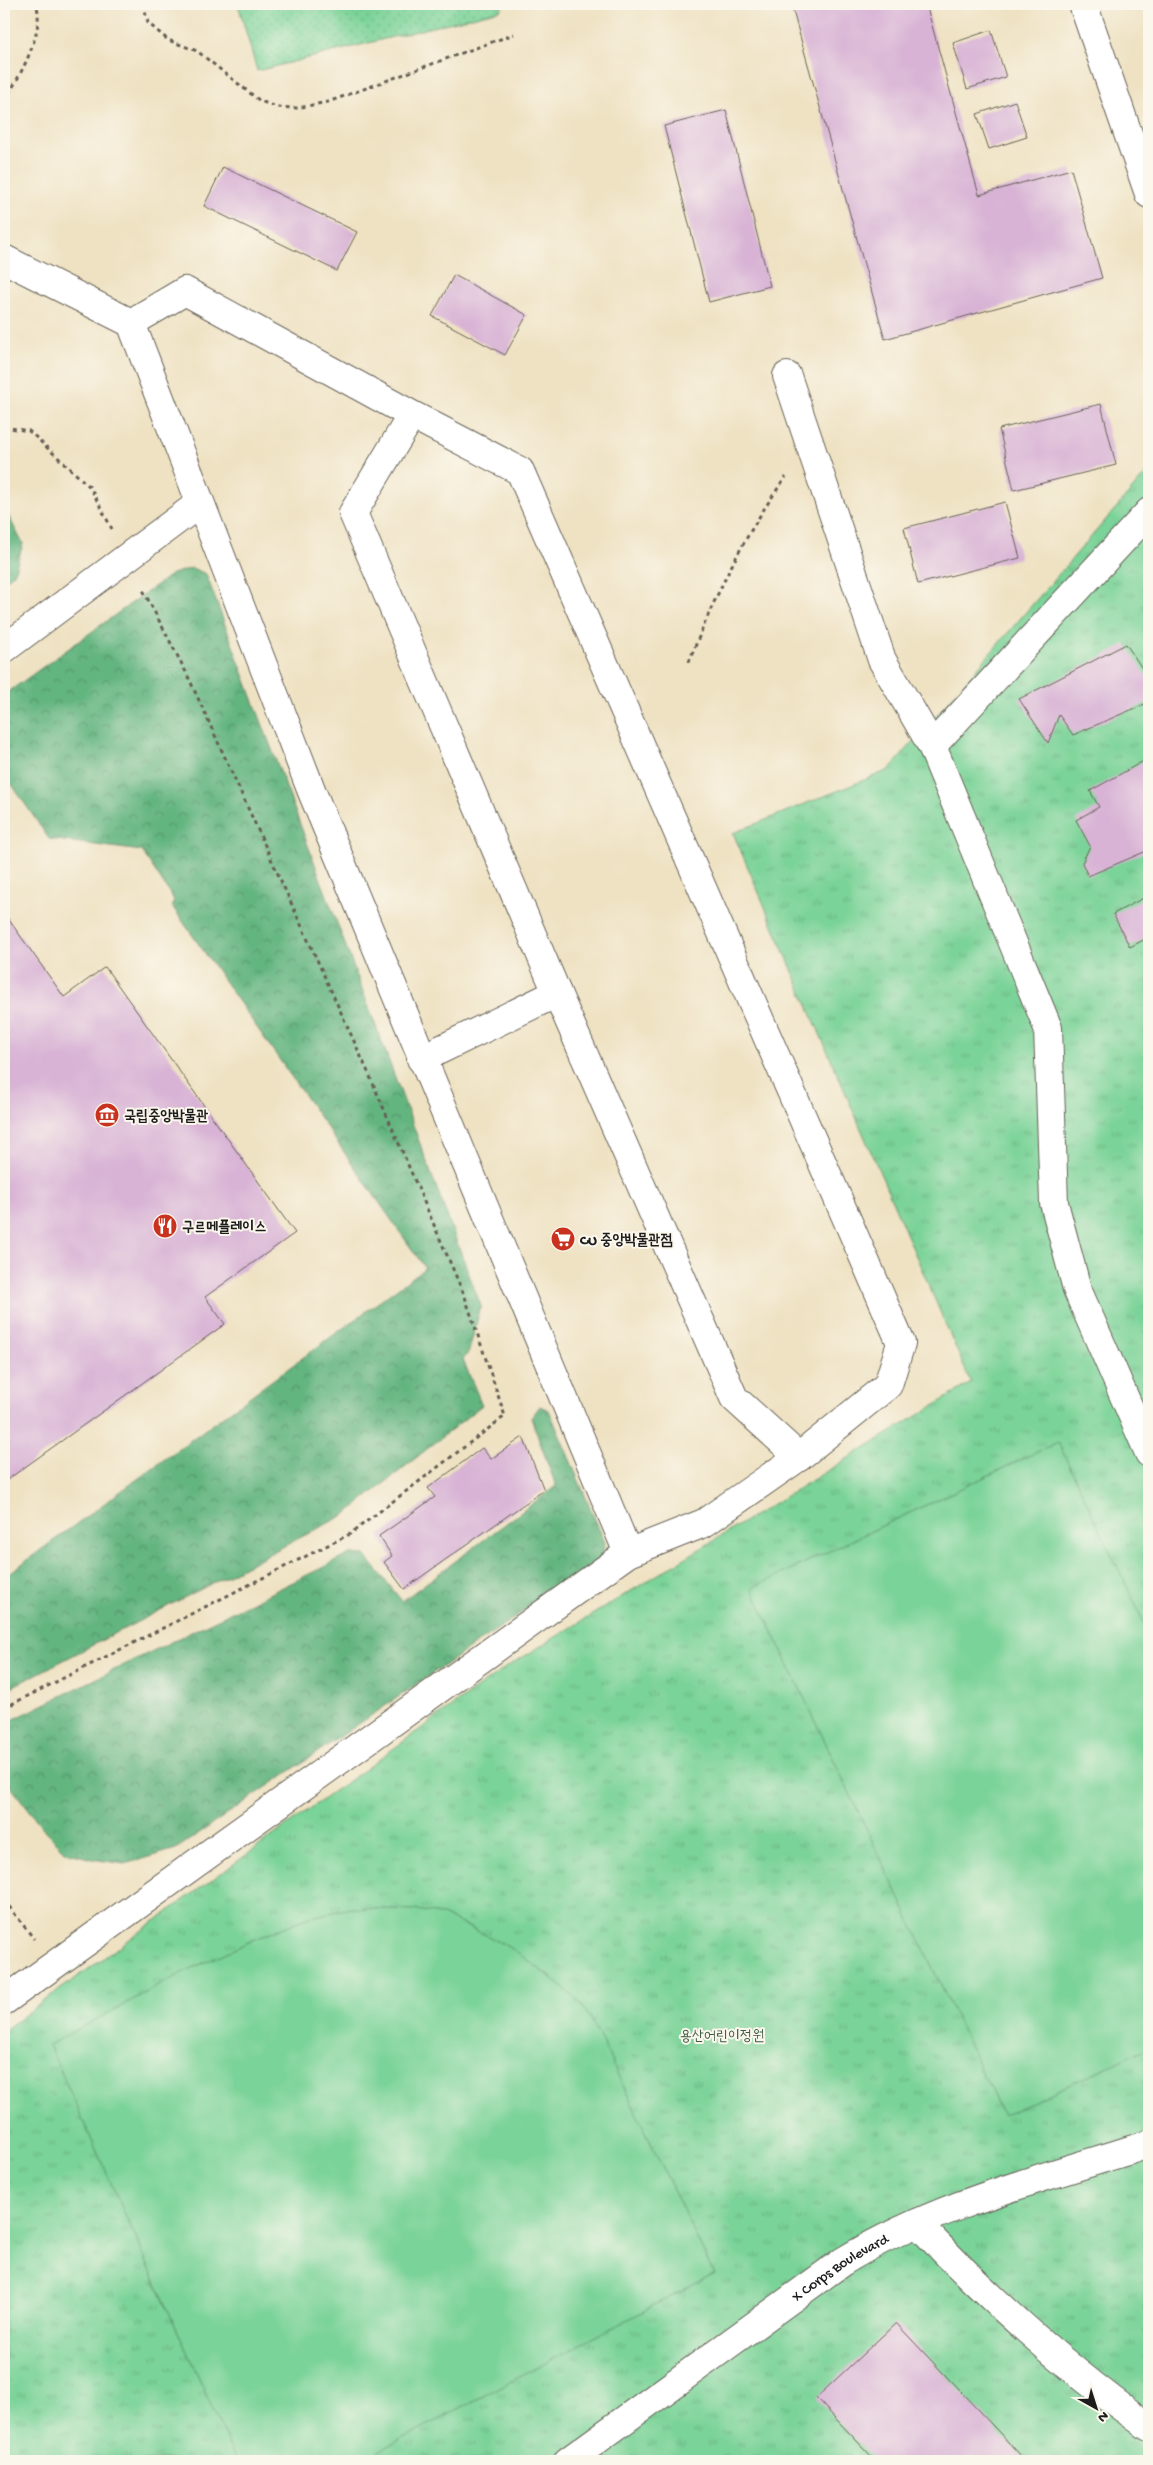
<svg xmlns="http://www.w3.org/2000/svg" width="1153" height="2465" font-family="'Gochi Hand','Poor Story',sans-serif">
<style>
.grass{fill:url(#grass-dots);stroke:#4b785a}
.forest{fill:url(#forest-crowns);stroke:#40684e}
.park{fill:url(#park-tufts);stroke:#4b785a}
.garden{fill:#7ad398;stroke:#4b785a}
.building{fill:#d8b3d5}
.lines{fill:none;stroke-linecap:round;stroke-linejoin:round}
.minor-casing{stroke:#666156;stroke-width:30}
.path{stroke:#666156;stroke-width:3;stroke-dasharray:4 4;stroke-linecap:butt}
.minor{stroke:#fff;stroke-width:28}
.labels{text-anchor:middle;stroke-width:4;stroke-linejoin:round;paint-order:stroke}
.poi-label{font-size:15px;font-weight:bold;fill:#1c1c1c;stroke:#fbf7ec;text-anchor:start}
.park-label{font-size:15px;fill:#3d5c47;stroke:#fbf7ec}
.street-label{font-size:15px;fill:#1c1c1c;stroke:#fbf7ec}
</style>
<defs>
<pattern id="grass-dots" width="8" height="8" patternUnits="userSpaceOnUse" patternTransform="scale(1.25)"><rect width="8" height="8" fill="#7ad398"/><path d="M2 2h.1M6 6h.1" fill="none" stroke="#69b582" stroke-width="1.8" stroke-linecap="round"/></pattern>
<pattern id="forest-crowns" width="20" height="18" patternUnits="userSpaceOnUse" patternTransform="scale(1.25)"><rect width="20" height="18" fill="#63b580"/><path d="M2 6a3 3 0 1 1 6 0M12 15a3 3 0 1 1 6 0" fill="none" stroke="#519268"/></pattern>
<pattern id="park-tufts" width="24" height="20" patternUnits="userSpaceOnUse" patternTransform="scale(1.25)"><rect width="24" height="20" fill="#7ad398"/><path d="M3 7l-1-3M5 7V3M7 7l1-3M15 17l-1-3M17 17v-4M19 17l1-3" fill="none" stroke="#69b582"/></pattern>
</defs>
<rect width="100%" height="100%" fill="#fbf7ec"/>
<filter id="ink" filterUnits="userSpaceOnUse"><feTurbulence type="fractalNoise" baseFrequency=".02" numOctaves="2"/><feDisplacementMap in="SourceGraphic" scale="10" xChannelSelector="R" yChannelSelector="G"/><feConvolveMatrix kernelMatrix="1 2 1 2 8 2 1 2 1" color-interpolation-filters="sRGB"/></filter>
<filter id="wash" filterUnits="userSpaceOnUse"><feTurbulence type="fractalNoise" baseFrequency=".0096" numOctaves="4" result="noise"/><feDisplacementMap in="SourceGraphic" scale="20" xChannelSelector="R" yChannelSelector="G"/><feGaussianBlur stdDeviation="1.12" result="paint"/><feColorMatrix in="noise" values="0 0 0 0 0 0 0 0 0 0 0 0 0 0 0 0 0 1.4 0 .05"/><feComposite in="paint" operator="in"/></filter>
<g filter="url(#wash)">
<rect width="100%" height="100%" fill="#efe2c3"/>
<!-- grass -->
<polygon class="grass" points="238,4 504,4 500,10 257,71"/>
<!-- forest -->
<g class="forest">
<polygon points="4,511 8,515 23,544 14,573 4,583"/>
<polygon points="192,568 206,574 481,1306 469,1351 463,1360 482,1405 346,1514 4,1691 4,1577 425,1268 172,906 174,900 142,851 49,839 4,773 4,695 172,574"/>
<polygon points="540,1406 549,1410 605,1543 600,1559 176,1849 125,1864 92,1859 66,1852 45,1831 4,1778 4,1724 350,1554 365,1555 402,1601 556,1486 531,1418"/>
</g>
<!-- park -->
<polygon class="park" points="1149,470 1149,2461 4,2461 4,2030 505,1668 971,1383 733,833 889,770"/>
<!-- garden -->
<g class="garden">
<polygon points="1058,1442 1149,1633 1149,2047 1003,2116 752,1588"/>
<polygon points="351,1908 417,1910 440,1914 488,1936 512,1949 554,1980 575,1998 591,2019 714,2274 360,2461 236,2461 49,2045 186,1971 253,1940 306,1918"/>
</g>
<g id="blocks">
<!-- building -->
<g class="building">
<polygon points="791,4 926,4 979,195 1071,169 1102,278 885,339"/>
<polygon points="991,30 1006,77 967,89 953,43"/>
<polygon points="1015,101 1027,137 989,149 977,114"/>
<polygon points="726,110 770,286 709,302 664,126"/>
<polygon points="223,167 357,232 337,271 204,206"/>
<polygon points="454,275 527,315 505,355 432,316"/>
<polygon points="1101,404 1116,465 1014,490 999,429"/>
<polygon points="1005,502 1020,558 918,584 904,528"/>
<polygon points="1126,644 1149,679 1149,698 1147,703 1073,735 1059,715 1048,743 1019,699"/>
<polygon points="1149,758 1149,850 1088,876 1082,863 1090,846 1076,820 1099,807 1090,791"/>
<polygon points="1149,895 1149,937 1130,947 1113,914"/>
<polygon points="4,913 64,997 105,967 295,1233 205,1297 225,1324 4,1482"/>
<polygon points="523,1437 544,1490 404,1589 384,1562 392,1556 379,1536 435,1497 428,1488 482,1448 491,1459"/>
<polygon points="896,2323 1026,2461 876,2461 816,2398"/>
</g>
</g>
</g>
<g filter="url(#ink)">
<use href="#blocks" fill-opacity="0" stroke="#666156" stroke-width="1"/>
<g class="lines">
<defs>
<g id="minor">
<polyline points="1083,4 1149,194"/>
<polyline points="4,259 131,323 312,792 628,1553"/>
<polyline points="131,323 185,291 412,415 520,471 901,1343 888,1385 799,1457 734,1398 557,993 353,513 412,415"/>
<polyline points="787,376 882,660 932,746"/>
<polyline points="1149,512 932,746 1048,1028 1054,1203 1077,1289 1149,1453"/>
<polyline points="4,649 200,503"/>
<polyline points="421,1059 557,993"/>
<polyline points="4,2001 628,1553 704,1523 799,1457"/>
<path d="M917,2223C988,2298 1064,2367 1149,2427"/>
<path id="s1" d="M568,2461L842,2262C936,2204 1045,2178 1149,2144"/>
</g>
</defs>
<!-- minor casing -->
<use href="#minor" class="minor-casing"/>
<!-- path -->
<g class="path">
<polyline points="143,4 148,23 168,40 197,51 260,101 277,107 297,108 328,102 514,34"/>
<path d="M4,100C19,80 46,29 36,4"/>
<polyline points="4,427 29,431 90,487 112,529"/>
<path d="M689,662C714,597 745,533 786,477"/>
<polyline points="4,1708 350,1534 505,1416 465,1297 368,1072 187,674 142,588"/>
<polyline points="4,1900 34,1939"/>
</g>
<!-- minor -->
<use href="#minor" class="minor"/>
</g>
</g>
<!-- icons -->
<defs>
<symbol id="museum-disc" viewBox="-11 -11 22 22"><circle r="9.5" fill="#c8321e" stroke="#fbf7ec"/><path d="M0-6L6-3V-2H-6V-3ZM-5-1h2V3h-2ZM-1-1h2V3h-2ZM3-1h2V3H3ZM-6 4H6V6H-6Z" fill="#fff"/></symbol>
<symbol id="restaurant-disc" viewBox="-11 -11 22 22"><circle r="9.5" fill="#c8321e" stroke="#fbf7ec"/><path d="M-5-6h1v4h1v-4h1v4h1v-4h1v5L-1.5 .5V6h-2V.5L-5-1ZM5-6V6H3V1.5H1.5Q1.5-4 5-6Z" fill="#fff"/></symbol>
<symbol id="supermarket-disc" viewBox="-11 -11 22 22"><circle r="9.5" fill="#c8321e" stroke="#fbf7ec"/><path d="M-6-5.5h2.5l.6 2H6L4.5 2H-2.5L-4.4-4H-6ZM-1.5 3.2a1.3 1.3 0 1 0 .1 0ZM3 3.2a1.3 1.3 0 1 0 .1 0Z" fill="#fff"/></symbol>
</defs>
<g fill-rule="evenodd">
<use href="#museum-disc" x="93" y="1101" width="28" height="28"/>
<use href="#restaurant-disc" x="151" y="1212" width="28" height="28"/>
<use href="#supermarket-disc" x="549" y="1225" width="28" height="28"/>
</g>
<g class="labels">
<!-- poi labels -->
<g class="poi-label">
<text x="124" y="1120">국립중앙박물관</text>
<text x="182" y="1231">구르메플레이스</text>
<text x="580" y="1244">CU 중앙박물관점</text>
</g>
<!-- park labels -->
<g class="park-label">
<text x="722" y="2040">용산어린이정원</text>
</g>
<!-- street labels -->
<g class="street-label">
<text dy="5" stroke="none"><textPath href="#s1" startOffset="334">X Corps Boulevard</textPath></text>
</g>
</g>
<!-- margin -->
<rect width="1153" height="2465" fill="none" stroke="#fbf7ec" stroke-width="20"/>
<!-- north arrow -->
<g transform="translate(1096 2408) rotate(141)" stroke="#fbf7ec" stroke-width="4" paint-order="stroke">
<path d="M0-4L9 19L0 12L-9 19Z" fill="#1c1c1c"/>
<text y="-8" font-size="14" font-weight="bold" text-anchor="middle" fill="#1c1c1c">N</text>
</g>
</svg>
